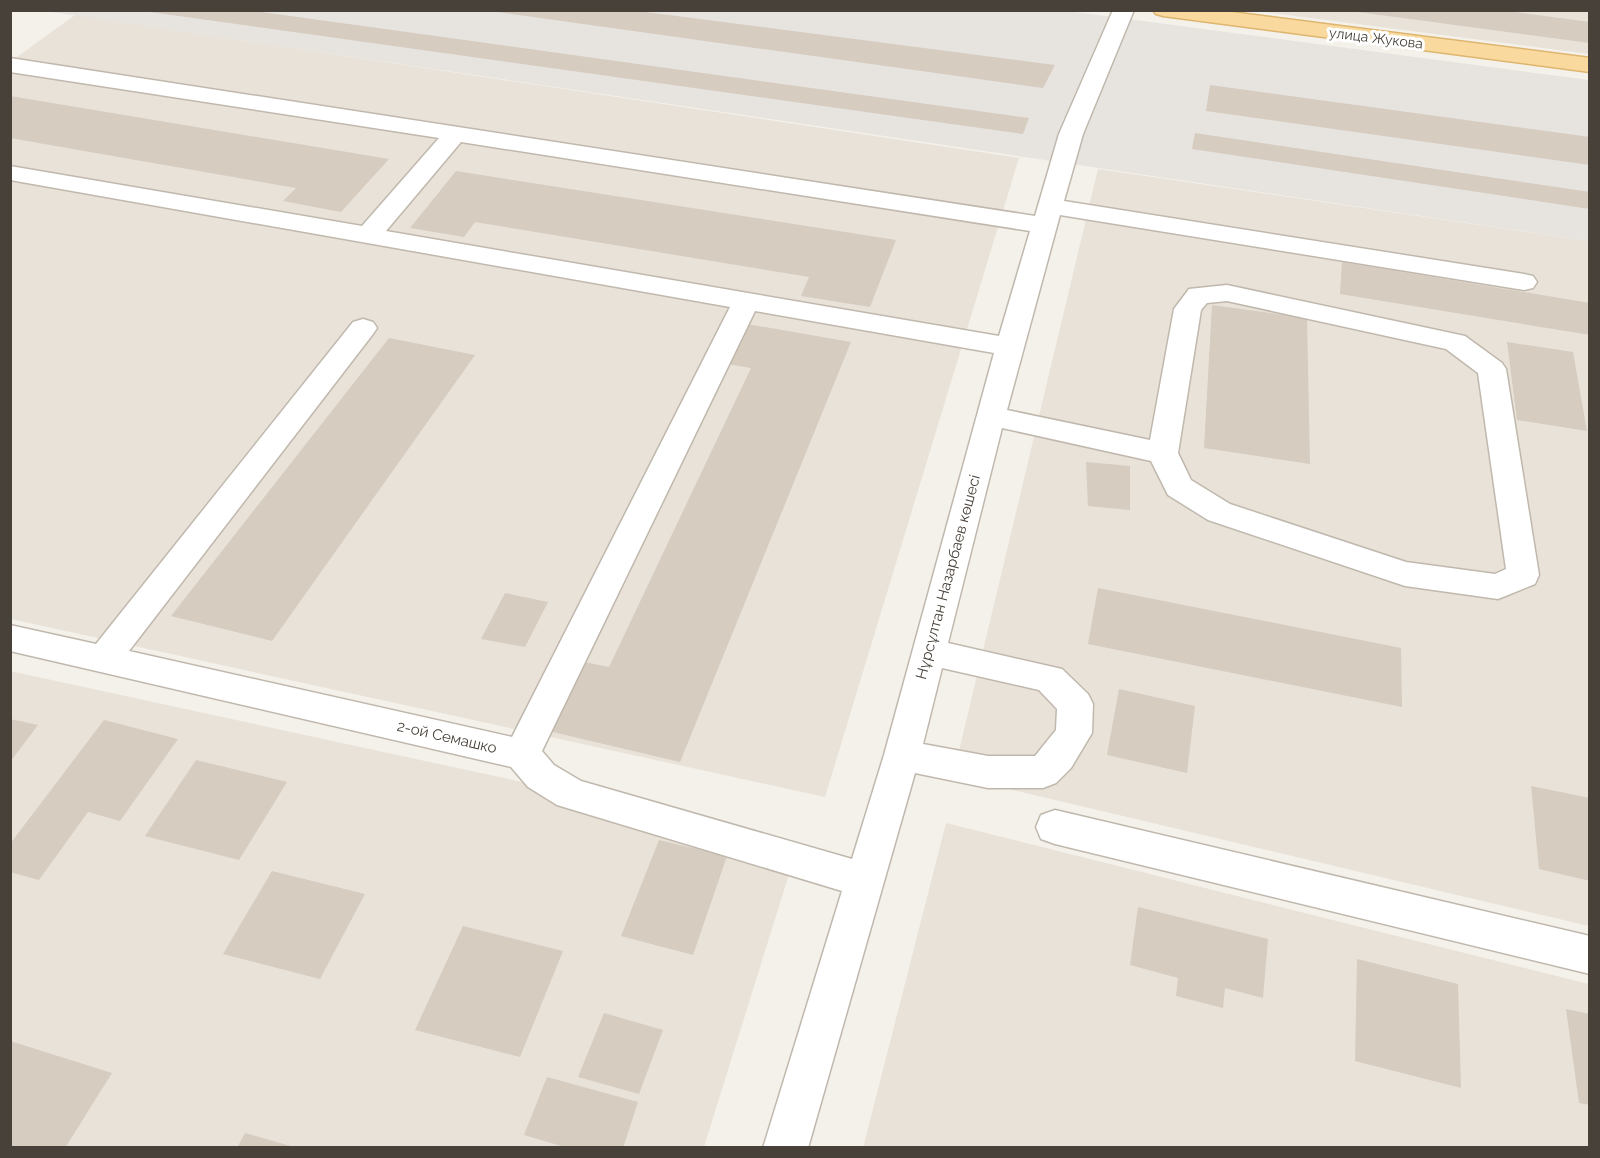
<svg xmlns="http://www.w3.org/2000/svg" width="1600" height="1158" font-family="Raleway,sans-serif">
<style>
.residential{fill:#e8e2d9}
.industrial{fill:#e7e3df}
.building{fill:#d6ccc0}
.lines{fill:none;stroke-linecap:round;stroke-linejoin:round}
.minor-casing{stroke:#c0b8ad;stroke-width:3}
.major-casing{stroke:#deb56e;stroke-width:3}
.minor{fill:#fff;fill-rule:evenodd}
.major{fill:#f9d99e;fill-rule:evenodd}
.labels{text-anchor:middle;stroke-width:6;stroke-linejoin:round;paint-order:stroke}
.far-street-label{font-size:14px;fill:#484139;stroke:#fff}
.street-label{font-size:15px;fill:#484139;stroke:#fff}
</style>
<rect width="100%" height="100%" fill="#f4f1ea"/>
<!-- residential -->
<g class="residential">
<polygon points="1256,11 1589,11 1589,54"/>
<polygon points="75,15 1019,158 825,797 11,619 10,62"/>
<polygon points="1098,169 1589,241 1589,926 953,776"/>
<polygon points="10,671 799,842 704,1147 11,1147"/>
<polygon points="946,823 1589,984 1589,1147 863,1148"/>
</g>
<!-- industrial -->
<polygon class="industrial" points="1060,10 1589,80 1589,241 45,11"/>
<!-- building -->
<g class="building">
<polygon points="136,10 247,10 1029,118 1023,134"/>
<polygon points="483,10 630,10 1055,65 1043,88"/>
<polygon points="1343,10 1499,10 1590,22 1590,43"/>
<polygon points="1210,85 1590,137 1590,165 1206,111"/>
<polygon points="10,96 389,159 341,212 283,201 296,188 10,138"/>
<polygon points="1195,133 1590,192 1590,209 1192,149"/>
<polygon points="456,171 896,240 870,307 801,296 809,277 475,222 464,237 410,228"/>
<polygon points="1342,262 1590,303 1590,335 1340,294"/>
<polygon points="1212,305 1307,318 1310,464 1204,448"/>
<polygon points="747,324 851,342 680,762 540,729 575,660 609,667 751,368 727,364"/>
<polygon points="389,338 475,355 272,641 171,616"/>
<polygon points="1507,342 1573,352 1587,431 1517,420"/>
<polygon points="1086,462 1130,466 1130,510 1088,506"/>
<polygon points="1098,588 1401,648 1402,707 1088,644"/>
<polygon points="505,593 548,602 525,647 481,639"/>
<polygon points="1119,689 1195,706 1187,773 1107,755"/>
<polygon points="10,719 38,725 10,762"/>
<polygon points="104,720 178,739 120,821 88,812 39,880 10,872 10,844"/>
<polygon points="196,760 287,782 239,860 145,836"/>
<polygon points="1531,786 1590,798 1590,881 1539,869"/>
<polygon points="659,840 727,856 693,955 621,936"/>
<polygon points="272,871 365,894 320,979 223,954"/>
<polygon points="1138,907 1268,939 1263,998 1225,988 1223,1008 1176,996 1178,978 1130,965"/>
<polygon points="463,926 563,951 520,1057 415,1030"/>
<polygon points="1357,959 1458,984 1461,1088 1355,1061"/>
<polygon points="1566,1009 1590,1014 1590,1105 1579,1103"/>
<polygon points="604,1013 663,1030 639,1094 578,1077"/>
<polygon points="10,1041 112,1073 65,1148 10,1148"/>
<polygon points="547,1077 638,1102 623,1148 568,1148 524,1135"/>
<polygon points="245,1133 294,1147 294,1148 237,1148"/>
</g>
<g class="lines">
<defs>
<g id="minor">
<path d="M1113,10H1134L1083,134L1064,201L1524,274L1533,276L1537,282L1533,288L1524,290L1060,215L1007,410L1150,440L1174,309L1189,289L1227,285L1465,336L1502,363L1506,369L1539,575L1535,584L1498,599L1405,586L1208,520L1168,495L1151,461L1002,428L948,643L1062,669L1088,694L1093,704L1092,733L1071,768L1056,783L1043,788H988L915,773L808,1148H763L842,891L557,805L528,787L511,767L10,651V625L96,644L353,322L363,319L373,322L377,328L373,334L129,651L512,737L730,307L10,180V166L362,226L439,138L10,72V58L1035,216L1059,134ZM461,142L1030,231L999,336L386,231ZM1227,301L1446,349L1478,373L1506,569L1495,574L1406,562L1230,504L1191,480L1178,453L1201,310L1207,303ZM755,311L994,353L884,755L852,859L581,781L554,765L542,751ZM942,668L1039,690L1057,709L1056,730L1035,756H988L923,744Z"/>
<polygon points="1055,810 1590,936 1590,974 1055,844 1041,839 1036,827 1041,815"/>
</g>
<polygon id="major" points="1153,10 1216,10 1590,58 1590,72 1163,16 1156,14"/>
</defs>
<!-- minor casing -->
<use href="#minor" class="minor-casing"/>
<!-- major casing -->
<use href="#major" class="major-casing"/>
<!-- minor -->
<use href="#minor" class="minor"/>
<!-- major -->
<use href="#major" class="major"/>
</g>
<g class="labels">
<!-- far-street labels -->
<g class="far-street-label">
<text transform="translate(1376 38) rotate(7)" y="5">улица Жукова</text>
</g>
<!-- street labels -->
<g class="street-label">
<text transform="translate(948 577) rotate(-75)" y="5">Нұрсұлтан Назарбаев көшесі</text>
<text transform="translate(447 737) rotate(13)" y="5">2-ой Семашко</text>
</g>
</g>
<!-- border -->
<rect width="1600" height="1158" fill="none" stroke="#484139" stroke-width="24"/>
</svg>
